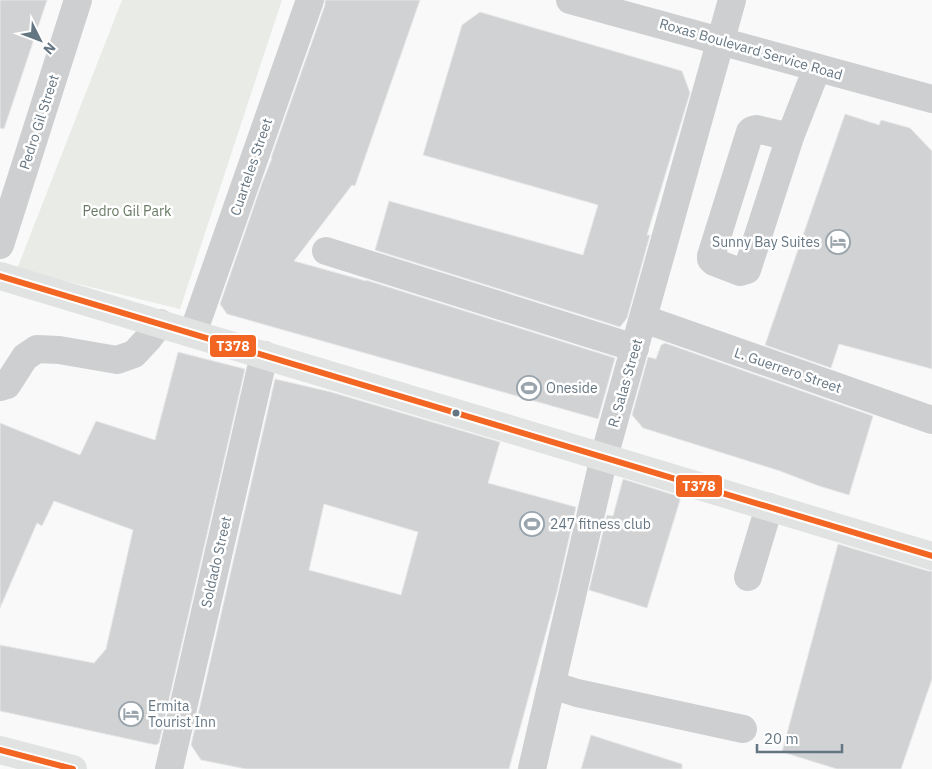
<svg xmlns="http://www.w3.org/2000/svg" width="932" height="769" font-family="'IBM Plex Sans',sans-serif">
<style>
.green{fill:#e8ebe6}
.building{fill:#d0d2d3;stroke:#e8e8e8;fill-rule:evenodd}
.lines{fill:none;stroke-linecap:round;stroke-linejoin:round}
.minor{stroke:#cecfd0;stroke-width:28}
.major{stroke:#e1e2e2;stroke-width:28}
.bus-1-casing{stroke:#fff;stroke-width:10}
.bus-1{stroke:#f26522;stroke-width:6}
.bus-dot{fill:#657683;stroke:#fff;stroke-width:2}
.labels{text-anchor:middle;stroke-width:5;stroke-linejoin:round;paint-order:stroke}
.street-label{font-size:14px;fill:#657683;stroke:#fff}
.park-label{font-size:14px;fill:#687a64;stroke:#fff}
.poi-label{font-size:14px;fill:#657683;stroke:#fff;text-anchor:start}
.line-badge{stroke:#fff;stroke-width:2}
.badge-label{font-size:14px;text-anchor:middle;font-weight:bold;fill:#fff}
</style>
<rect width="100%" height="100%" fill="#f9f9f9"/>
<!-- green -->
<polygon class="green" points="122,0 282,0 180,309 17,269"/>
<!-- building -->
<g class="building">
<polygon points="0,0 47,0 4,129 0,128"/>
<polygon points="325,0 420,0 355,186 352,185 294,261 366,281 366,280 615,358 598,419 227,314 220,304 262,183 272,158 271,158 325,5"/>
<polygon points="480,12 682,71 690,93 647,235 650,235 627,318 620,327 375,250 389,201 583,255 598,205 423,155 462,25"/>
<polygon points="845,114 879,125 881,120 910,128 932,151 932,369 839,344 831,368 765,345"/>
<polygon points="665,343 873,416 849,495 819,486 780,471 643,428 632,415 648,357 656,359 661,345"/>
<polygon points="178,352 245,369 159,743 156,745 0,711 0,645 94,663 106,649 133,530 54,501 42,526 37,523 0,608 0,423 80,455 96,421 155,440"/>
<path d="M275,379L331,392L500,442L488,483L576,507L557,592L509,769H246L201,760L191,745ZM324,504L418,532L401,595L309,570Z"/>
<polygon points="623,479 681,497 647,608 589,590 607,515 613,516"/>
<polygon points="838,544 928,571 932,571 932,679 901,769 837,769 782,752"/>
<polygon points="591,735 682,764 682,769 581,769"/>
</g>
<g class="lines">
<!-- minor -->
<g class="minor">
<path d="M570,0C691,32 811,67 932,99"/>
<polyline points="790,137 756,129 752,130 750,132 711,256 711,259 714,262 740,272 747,270 790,137 817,68"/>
<polyline points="0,245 78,0"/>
<polyline points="326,251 635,348"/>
<polyline points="644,319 932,420"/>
<polyline points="193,333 310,0"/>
<polyline points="0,387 7,385 25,357 37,349 59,350 117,360 134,354 148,339 160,323"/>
<polyline points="748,577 769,507"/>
<polyline points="552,685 577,693 743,729"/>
<polyline points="169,769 264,355"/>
<polyline points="532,769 604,457 732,0"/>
</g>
<!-- major -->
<g class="major">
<polyline points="0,276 932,556"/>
<polyline points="0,750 73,769"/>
</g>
<defs>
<g id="bus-1">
<polyline points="0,276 932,556"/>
<polyline points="0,750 73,769"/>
</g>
</defs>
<!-- bus-1 casing -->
<use href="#bus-1" class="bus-1-casing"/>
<!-- bus-1 -->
<use href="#bus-1" class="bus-1"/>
</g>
<!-- icons -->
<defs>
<symbol id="hotel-ring" viewBox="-11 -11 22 22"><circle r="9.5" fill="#fff" stroke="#99a4ac" stroke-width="1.5"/><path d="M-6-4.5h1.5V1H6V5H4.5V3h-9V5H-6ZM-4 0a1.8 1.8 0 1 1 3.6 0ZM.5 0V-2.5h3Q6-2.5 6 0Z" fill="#99a4ac"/></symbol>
<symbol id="stadium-ring" viewBox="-11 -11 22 22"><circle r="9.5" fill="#fff" stroke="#99a4ac" stroke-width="1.5"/><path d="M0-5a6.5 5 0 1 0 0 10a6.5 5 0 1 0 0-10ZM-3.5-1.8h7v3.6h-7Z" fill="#99a4ac"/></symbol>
</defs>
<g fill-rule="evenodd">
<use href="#hotel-ring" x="824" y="228" width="28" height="28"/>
<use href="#stadium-ring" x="515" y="374" width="28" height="28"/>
<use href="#stadium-ring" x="518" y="510" width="28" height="28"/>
<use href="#hotel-ring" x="117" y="700" width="28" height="28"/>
</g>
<!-- markers -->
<circle class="bus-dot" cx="456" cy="413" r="4.5"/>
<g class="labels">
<!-- street labels -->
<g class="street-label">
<text transform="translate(751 49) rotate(16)" y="5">Roxas Boulevard Service Road</text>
<text transform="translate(39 122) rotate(-72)" y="5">Pedro Gil Street</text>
<text transform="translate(251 167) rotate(-71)" y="5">Cuarteles Street</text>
<text transform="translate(788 370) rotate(19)" y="5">L. Guerrero Street</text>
<text transform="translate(625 383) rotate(-74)" y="5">R. Salas Street</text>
<text transform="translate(216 562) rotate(-77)" y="5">Soldado Street</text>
</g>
<!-- park labels -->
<g class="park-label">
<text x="127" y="216">Pedro Gil Park</text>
</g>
<!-- poi labels -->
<g class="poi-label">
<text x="820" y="247" text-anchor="end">Sunny Bay Suites</text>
<text x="546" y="393">Oneside</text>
<text x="550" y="529">247 fitness club</text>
<text x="148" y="711">Ermita<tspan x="148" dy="16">Tourist Inn</tspan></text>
</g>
</g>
<g class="line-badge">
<rect x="209" y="334" width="48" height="24" rx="5" fill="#f26522"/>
<rect x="675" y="474" width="48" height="24" rx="5" fill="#f26522"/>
</g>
<g class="badge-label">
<text x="233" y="351">T378</text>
<text x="699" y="491">T378</text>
</g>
<!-- north arrow -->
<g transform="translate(40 40) rotate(132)" stroke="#ffffff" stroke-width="4" paint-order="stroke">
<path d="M0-4L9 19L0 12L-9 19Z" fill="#657683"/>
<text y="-8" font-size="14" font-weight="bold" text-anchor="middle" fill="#657683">N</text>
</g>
<!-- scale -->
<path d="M757 744v8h85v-8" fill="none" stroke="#657683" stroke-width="2.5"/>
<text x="764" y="744" font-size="15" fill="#657683" stroke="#ffffff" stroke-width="4" paint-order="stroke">20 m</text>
</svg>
